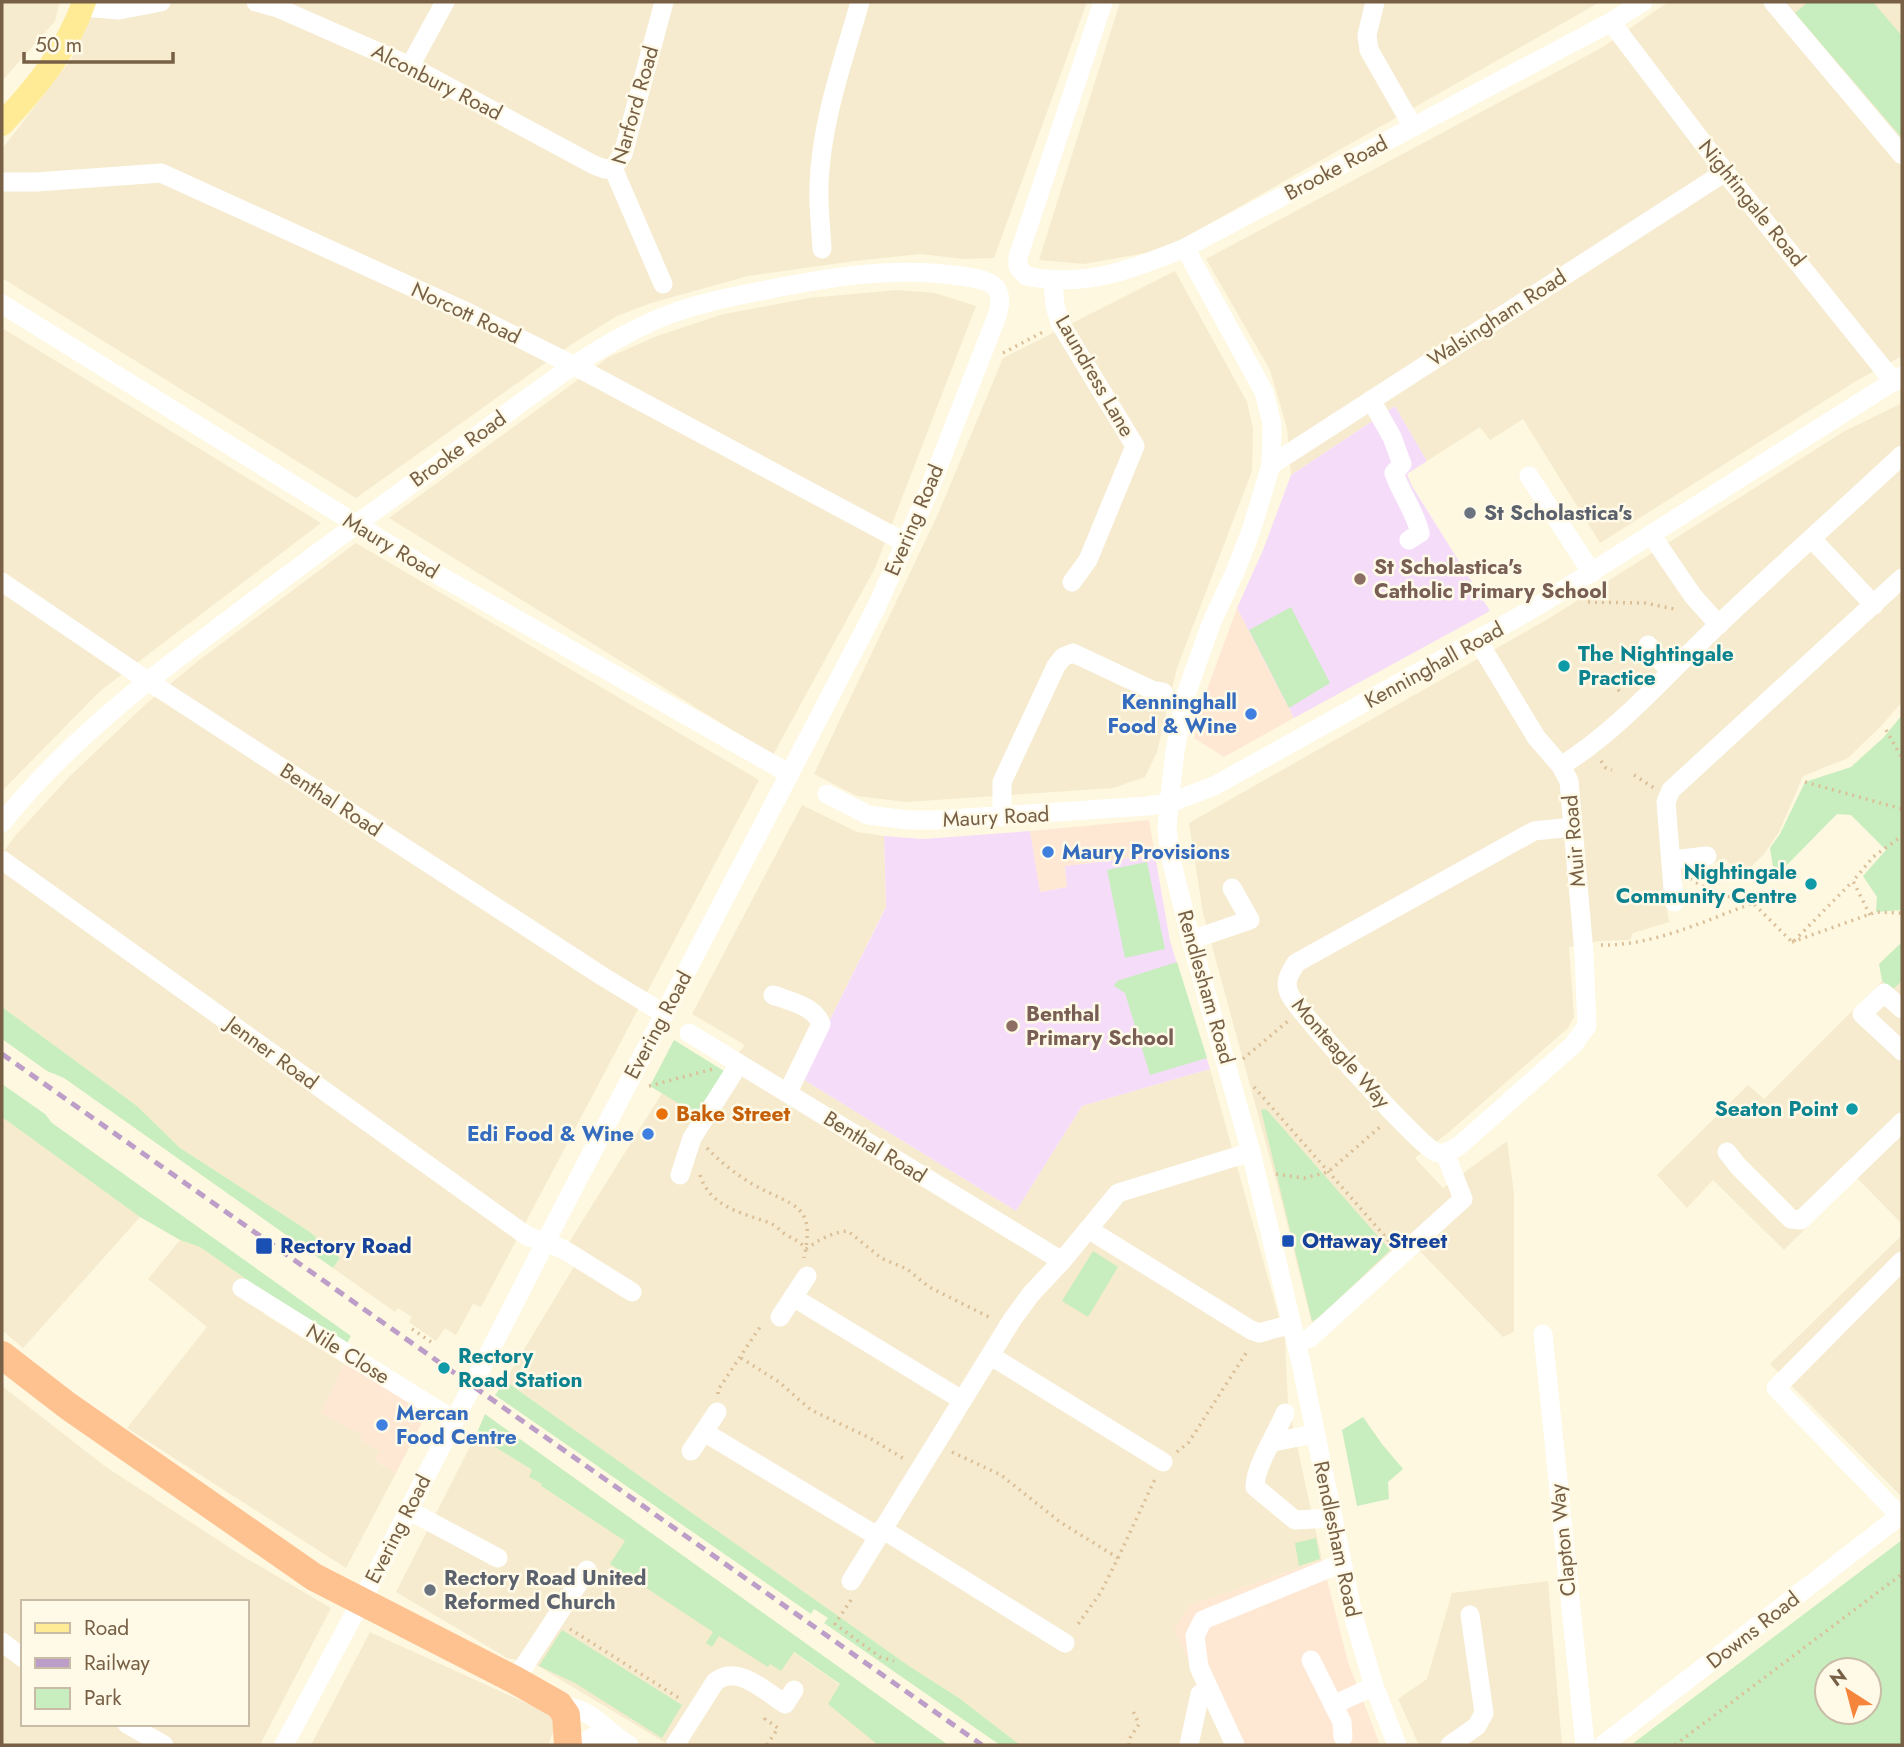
<svg xmlns="http://www.w3.org/2000/svg" width="1904" height="1747" font-family="Jost,sans-serif">
<style>
.residential{fill:#f6ebce;fill-rule:evenodd}
.commercial{fill:#ffe8d3}
.education{fill:#f5ddfa}
.green{fill:#c8edbe;fill-rule:evenodd}
.lines{fill:none;stroke-linecap:round;stroke-linejoin:round}
.path{stroke:#dbbf99;stroke-width:3.5;stroke-dasharray:2 5;stroke-linecap:butt}
.minor{stroke:#fff;stroke-width:19}
.major{stroke:#ffeb96;stroke-width:24}
.highway{stroke:#fec291;stroke-width:28}
.rail{stroke:#bc9ec8;stroke-width:5;stroke-dasharray:10 7;stroke-linecap:butt}
.worship-dot{fill:#6b7280;stroke:#fffae8;stroke-width:2.5}
.education-dot{fill:#8d6e63;stroke:#fffae8;stroke-width:2.5}
.culture-dot{fill:#0f9aa8;stroke:#fffae8;stroke-width:2.5}
.shop-dot{fill:#3f7fe0;stroke:#fffae8;stroke-width:2.5}
.food-dot{fill:#e8710a;stroke:#fffae8;stroke-width:2.5}
.transit-dot{fill:#1a4fb4;stroke:#fffae8;stroke-width:2.5}
.labels{text-anchor:middle;stroke-width:5;stroke-linejoin:round;paint-order:stroke}
.street-label{font-size:21px;fill:#776045;stroke:#fffae8}
.worship-label{font-size:21px;font-weight:bold;fill:#5b616d;stroke:#fffae8;text-anchor:start}
.education-label{font-size:21px;font-weight:bold;fill:#785e54;stroke:#fffae8;text-anchor:start}
.culture-label{font-size:21px;font-weight:bold;fill:#0d838f;stroke:#fffae8;text-anchor:start}
.shop-label{font-size:21px;font-weight:bold;fill:#366cbe;stroke:#fffae8;text-anchor:end}
.food-label{font-size:21px;font-weight:bold;fill:#c56008;stroke:#fffae8;text-anchor:start}
.transit-label{font-size:21px;font-weight:bold;fill:#164399;stroke:#fffae8;text-anchor:start}
</style>
<rect width="100%" height="100%" fill="#fef8e0"/>
<!-- residential -->
<g class="residential">
<polygon points="2,2 60,2 55,21 2,81"/>
<polygon points="94,2 1087,2 994,258 964,259 920,254 855,261 748,276 651,303 617,316 575,342 356,498 2,278 2,149 72,58"/>
<polygon points="1120,2 1600,2 1163,250 1084,264 1039,260"/>
<polygon points="1668,2 1902,2 1902,356 1856,381 1600,543 1523,419 1490,440 1480,427 1427,461 1395,406 1291,475 1287,428 1270,370 1206,259 1603,47"/>
<polygon points="1175,271 1247,402 1253,428 1252,471 1177,668 1157,752 1145,777 1113,788 906,802 857,796 814,774 938,514 1003,358"/>
<polygon points="897,290 935,293 976,306 875,568 773,755 389,518 609,357 657,336 720,315 809,298"/>
<polygon points="2,328 321,523 100,691 2,791"/>
<polygon points="1902,403 1902,702 1882,725 1848,758 1803,776 1779,832 1764,854 1742,876 1724,858 1708,866 1689,869 1681,884 1682,905 1667,909 1669,922 1633,933 1630,940 1599,941 1569,947 1574,1017 1568,1028 1449,1132 1415,1158 1443,1188 1507,1141 1514,1193 1514,1332 1503,1337 1415,1246 1316,1340 1281,1199 1203,913 1189,823 1548,619 1843,432"/>
<polygon points="356,543 759,780 481,1307 473,1304 456,1335 445,1328 436,1341 409,1322 412,1317 398,1308 395,1312 333,1268 340,1258 310,1232 180,1148 137,1106 2,1007 2,854 15,836 69,777 147,703 198,661"/>
<polygon points="802,805 857,832 884,836 886,906 801,1078 1016,1211 1082,1106 1210,1069 1285,1339 1288,1404 1322,1560 1190,1605 1191,1665 1230,1745 1020,1745 959,1698 909,1666 505,1381 575,1265 568,1244 662,1093 699,1115 724,1071 745,1045 692,1014"/>
<polygon points="1882,981 1892,990 1902,981 1902,1224 1857,1178 1784,1250 1713,1180 1687,1208 1657,1175 1748,1085 1764,1099"/>
<polygon points="2,1117 140,1217 23,1348 2,1330"/>
<polygon points="1902,1235 1902,1497 1770,1364"/>
<polygon points="180,1240 200,1247 270,1296 264,1314 344,1364 321,1413 363,1435 360,1440 380,1451 375,1461 396,1473 346,1568 127,1428 207,1327 148,1279"/>
<path d="M2,1386L106,1467L244,1557L331,1608L260,1745H2ZM23,1602H247V1724H23Z"/>
<polygon points="476,1435 533,1471 542,1484 542,1487 735,1612 927,1745 669,1745 533,1663 507,1658 396,1592"/>
<polygon points="1548,1581 1562,1745 1419,1745 1398,1699 1427,1679 1452,1593"/>
<polygon points="370,1632 559,1718 548,1745 311,1745"/>
</g>
<!-- commercial -->
<g class="commercial">
<polygon points="1237,608 1294,718 1224,757 1194,738 1208,687"/>
<polygon points="1149,820 1155,855 1065,866 1067,887 1039,892 1030,831"/>
<polygon points="344,1364 428,1411 396,1473 374,1460 380,1451 360,1440 362,1435 321,1413"/>
<polygon points="1322,1560 1348,1662 1380,1745 1230,1745 1174,1630 1190,1605"/>
</g>
<!-- education -->
<g class="education">
<polygon points="1395,406 1427,461 1407,474 1412,486 1490,611 1294,718 1237,608 1263,550 1291,475"/>
<polygon points="1030,831 1040,892 1067,887 1065,866 1155,855 1170,941 1210,1069 1082,1106 1016,1211 801,1078 886,907 884,836 923,839"/>
</g>
<!-- green -->
<g class="green">
<polygon points="1808,2 1873,2 1902,36 1902,138 1795,13"/>
<polygon points="1291,607 1330,683 1289,708 1249,630"/>
<polygon points="1902,715 1902,910 1876,912 1877,897 1863,876 1886,850 1851,815 1837,814 1777,875 1773,867 1770,848 1780,834 1805,782 1851,767 1883,738"/>
<polygon points="1147,862 1165,949 1125,958 1107,870"/>
<polygon points="1902,942 1902,981 1892,990 1882,981 1879,964"/>
<polygon points="1177,962 1207,1058 1150,1075 1125,993 1114,986 1117,981"/>
<polygon points="2,1007 137,1106 180,1148 310,1232 340,1258 333,1268 64,1078 47,1071 2,1039"/>
<polygon points="674,1040 724,1071 699,1116 650,1086"/>
<polygon points="2,1084 45,1114 52,1123 351,1336 346,1345 292,1311 200,1247 180,1240 140,1217 2,1117"/>
<polygon points="1266,1109 1390,1250 1319,1318 1312,1321 1261,1110"/>
<polygon points="1093,1251 1118,1267 1088,1317 1062,1301"/>
<polygon points="505,1381 909,1666 959,1698 1020,1745 1000,1745 824,1623 828,1618 814,1609 811,1614 495,1395"/>
<polygon points="485,1414 496,1422 948,1745 878,1745 828,1704 840,1684 794,1652 781,1671 770,1664 768,1667 719,1636 712,1647 706,1643 713,1632 610,1564 625,1541 541,1486 542,1484 529,1477 532,1470 476,1435"/>
<polygon points="1363,1417 1382,1444 1403,1469 1388,1482 1389,1499 1357,1506 1342,1430"/>
<polygon points="1316,1538 1320,1559 1299,1566 1295,1543"/>
<path d="M1902,1540V1745H1631ZM1827,1670H1869V1712H1827Z"/>
<polygon points="562,1630 682,1705 662,1738 575,1683 539,1666"/>
</g>
<g class="lines">
<!-- path -->
<g class="path">
<polyline points="1003,353 1043,332"/>
<polyline points="1583,598 1586,602 1645,603 1674,609 1677,607"/>
<polyline points="1609,679 1621,693"/>
<polyline points="1886,730 1902,758"/>
<polyline points="1601,761 1606,768 1612,770"/>
<polyline points="1634,775 1654,788"/>
<polyline points="1805,782 1902,809"/>
<polyline points="1690,879 1715,893 1753,903 1792,942"/>
<polyline points="1870,915 1853,881 1873,857 1902,836"/>
<polyline points="1794,941 1853,881"/>
<polyline points="1792,942 1876,912 1902,913"/>
<path d="M1601,945C1653,946 1704,921 1753,903"/>
<polyline points="1243,1059 1288,1021"/>
<polyline points="649,1086 713,1069"/>
<polyline points="1254,1087 1390,1242"/>
<path d="M707,1148C720,1162 737,1175 754,1185C794,1207 816,1203 804,1258"/>
<polyline points="1276,1174 1304,1178 1328,1172 1380,1127"/>
<path d="M700,1175C710,1207 742,1213 770,1223C777,1226 781,1232 788,1236C795,1240 801,1242 806,1249"/>
<path d="M806,1249C819,1240 832,1232 848,1231L881,1258L907,1269L929,1287L989,1317"/>
<polyline points="412,1329 434,1344"/>
<polyline points="741,1358 779,1382 811,1410 868,1437 906,1460"/>
<polyline points="718,1394 718,1390 762,1324"/>
<polyline points="952,1452 1001,1475 1060,1522 1118,1558 1101,1592 1076,1627"/>
<polyline points="1177,1452 1189,1442 1248,1350"/>
<polyline points="1118,1558 1155,1479"/>
<polyline points="851,1600 835,1624 880,1657 894,1661"/>
<polyline points="570,1629 682,1700"/>
<polyline points="767,1745 778,1728 765,1719 767,1716"/>
<polyline points="1129,1745 1130,1738 1139,1724 1132,1709"/>
<polyline points="1675,1745 1902,1574"/>
</g>
<!-- minor -->
<g class="minor">
<polyline points="256,2 278,8 410,66 594,165 605,169 613,168"/>
<path d="M1103,2L1018,257V267L1026,276C1085,288 1131,270 1185,248L1611,22L1643,2"/>
<polyline points="1375,2 1367,35 1369,50 1413,127"/>
<polyline points="1773,2 1902,155"/>
<polyline points="82,7 119,10 161,2"/>
<polyline points="1611,22 1725,172 1894,382"/>
<polyline points="410,66 445,2"/>
<polyline points="613,168 623,154 664,2"/>
<polyline points="613,168 663,284"/>
<polyline points="2,182 36,182 161,173 469,313 573,365 906,543"/>
<polyline points="1185,248 1264,392 1272,424 1271,465 1251,531 1235,572 1211,624 1185,697 1175,751 1169,803 1167,828 1170,855 1191,940 1251,1152 1301,1363 1353,1615 1374,1686 1397,1745"/>
<path d="M822,249C821,228 818,206 819,185C821,122 843,62 860,2"/>
<polyline points="1053,281 1055,306 1060,323 1135,446 1088,560 1072,582"/>
<polyline points="2,304 435,573 790,774"/>
<path d="M1371,400L1392,437L1402,464L1394,473C1401,494 1415,511 1420,533L1409,540"/>
<polyline points="1271,465 1725,172"/>
<polyline points="1529,476 1592,573"/>
<polyline points="1652,536 1693,596 1719,625"/>
<polyline points="1812,539 1874,605"/>
<polyline points="2,582 148,681 602,976 663,1013"/>
<path d="M1478,641L1536,737L1561,766L1569,781L1584,953L1587,1026L1573,1045L1460,1145C1452,1150 1445,1155 1435,1152C1423,1149 1295,1009 1289,993C1284,981 1290,973 1296,963L1534,831L1572,827"/>
<polyline points="1648,645 1670,672"/>
<path d="M1561,766C1620,729 1667,674 1717,626C1778,568 1841,512 1902,455"/>
<polyline points="827,794 868,815 908,820 936,820 1147,806 1169,803 1214,786 1536,607 1902,376"/>
<polyline points="1002,817 1002,782 1056,666 1063,657 1073,653 1152,690 1163,692"/>
<path d="M2,823C43,771 96,723 148,681C250,603 353,526 457,451C520,404 582,353 655,320C690,305 729,297 766,290C830,277 896,266 960,276C988,280 1007,282 997,316L927,495L875,610L562,1210L380,1566L284,1745"/>
<polyline points="2,860 527,1236 563,1249 632,1292"/>
<polyline points="1672,860 1707,856"/>
<polyline points="1674,902 1666,802 1671,790 1902,578"/>
<polyline points="1191,940 1250,920 1232,888"/>
<path d="M773,995C789,1001 815,1006 821,1024L788,1092"/>
<polyline points="1902,1009 1884,993 1862,1014 1902,1051"/>
<polyline points="689,1033 1062,1261"/>
<polyline points="1727,1152 1738,1166 1791,1219 1801,1220 1902,1122"/>
<polyline points="680,1175 692,1138 739,1064"/>
<polyline points="1088,1229 1251,1330 1259,1333 1292,1324"/>
<polyline points="242,1288 454,1420"/>
<polyline points="793,1297 962,1400"/>
<polyline points="780,1317 807,1276"/>
<polyline points="1543,1334 1585,1745"/>
<polyline points="1296,1342 1310,1338 1463,1199 1445,1153"/>
<polyline points="991,1356 1163,1462"/>
<path d="M1285,1413C1276,1435 1255,1466 1255,1487L1295,1520L1333,1518"/>
<polyline points="704,1432 877,1536"/>
<polyline points="1273,1442 1314,1434"/>
<polyline points="691,1451 717,1412"/>
<polyline points="408,1510 498,1558"/>
<polyline points="1900,1516 1776,1388 1902,1261"/>
<polyline points="882,1529 1065,1643"/>
<polyline points="851,1581 1012,1320 1031,1294 1062,1261 1118,1193 1251,1152"/>
<polyline points="2,1642 23,1658"/>
<polyline points="1311,1660 1342,1722 1343,1737"/>
<polyline points="515,1680 587,1570"/>
<path d="M559,1705C596,1710 600,1727 629,1745"/>
<polyline points="1333,1705 1374,1686"/>
<polyline points="127,1724 164,1745"/>
<polyline points="579,1745 593,1737 614,1736"/>
<path d="M675,1745L715,1682C737,1663 766,1692 785,1704L794,1690"/>
<polyline points="1189,1745 1200,1694"/>
<polyline points="1235,1745 1199,1667 1195,1636 1203,1620 1342,1563"/>
<polyline points="1450,1745 1477,1726 1484,1713 1470,1615"/>
<polyline points="1603,1745 1902,1514"/>
</g>
<!-- major -->
<path class="major" d="M2,124C36,88 68,49 84,2"/>
<!-- highway -->
<polyline class="highway" points="2,1355 68,1406 314,1577 515,1680 559,1705 566,1715 568,1745"/>
<!-- rail -->
<polyline class="rail" points="2,1054 982,1745"/>
</g>
<!-- markers -->
<g class="worship-dot">
<circle cx="1470" cy="513" r="7"/>
<circle cx="430" cy="1590" r="7"/>
</g>
<g class="education-dot">
<circle cx="1360" cy="579" r="7"/>
<circle cx="1012" cy="1026" r="7"/>
</g>
<g class="culture-dot">
<circle cx="1564" cy="666" r="7"/>
<circle cx="1811" cy="884" r="7"/>
<circle cx="1852" cy="1109" r="7"/>
<circle cx="444" cy="1368" r="7"/>
</g>
<g class="shop-dot">
<circle cx="1251" cy="714" r="7"/>
<circle cx="1048" cy="852" r="7"/>
<circle cx="648" cy="1134" r="7"/>
<circle cx="382" cy="1425" r="7"/>
</g>
<circle class="food-dot" cx="662" cy="1114" r="7"/>
<g class="transit-dot">
<rect x="1281" y="1234" width="14" height="14" rx="3.5"/>
<rect x="255" y="1237" width="18" height="18" rx="3.5"/>
</g>
<g class="labels">
<!-- street labels -->
<g class="street-label">
<text transform="translate(437 82) rotate(27)" y="7">Alconbury Road</text>
<text transform="translate(635 105) rotate(-74)" y="7">Narford Road</text>
<text transform="translate(1336 168) rotate(-28)" y="7">Brooke Road</text>
<text transform="translate(1752 203) rotate(51)" y="7">Nightingale Road</text>
<text transform="translate(466 313) rotate(25)" y="7">Norcott Road</text>
<text transform="translate(1497 318) rotate(-33)" y="7">Walsingham Road</text>
<text transform="translate(1095 376) rotate(60)" y="7">Laundress Lane</text>
<text transform="translate(458 449) rotate(-36)" y="7">Brooke Road</text>
<text transform="translate(914 520) rotate(-67)" y="7">Evering Road</text>
<text transform="translate(391 546) rotate(31)" y="7">Maury Road</text>
<text transform="translate(1434 665) rotate(-29)" y="7">Kenninghall Road</text>
<text transform="translate(331 800) rotate(33)" y="7">Benthal Road</text>
<text transform="translate(996 817) rotate(-3)" y="7">Maury Road</text>
<text transform="translate(1574 841) rotate(-95)" y="7">Muir Road</text>
<text transform="translate(1206 987) rotate(74)" y="7">Rendlesham Road</text>
<text transform="translate(658 1025) rotate(-62)" y="7">Evering Road</text>
<text transform="translate(272 1053) rotate(36)" y="7">Jenner Road</text>
<text transform="translate(1341 1053) rotate(49)" y="7">Monteagle Way</text>
<text transform="translate(875 1147) rotate(32)" y="7">Benthal Road</text>
<text transform="translate(348 1354) rotate(32)" y="7">Nile Close</text>
<text transform="translate(398 1529) rotate(-63)" y="7">Evering Road</text>
<text transform="translate(1337 1539) rotate(78)" y="7">Rendlesham Road</text>
<text transform="translate(1563 1540) rotate(-96)" y="7">Clapton Way</text>
<text transform="translate(1753 1630) rotate(-38)" y="7">Downs Road</text>
</g>
<!-- worship labels -->
<g class="worship-label">
<text x="1484" y="520">St Scholastica's</text>
<text x="444" y="1585">Rectory Road United<tspan x="444" dy="24">Reformed Church</tspan></text>
</g>
<!-- education labels -->
<g class="education-label">
<text x="1374" y="574">St Scholastica's<tspan x="1374" dy="24">Catholic Primary School</tspan></text>
<text x="1026" y="1021">Benthal<tspan x="1026" dy="24">Primary School</tspan></text>
</g>
<!-- culture labels -->
<g class="culture-label">
<text x="1578" y="661">The Nightingale<tspan x="1578" dy="24">Practice</tspan></text>
<text x="1797" y="879" text-anchor="end">Nightingale<tspan x="1797" dy="24">Community Centre</tspan></text>
<text x="1838" y="1116" text-anchor="end">Seaton Point</text>
<text x="458" y="1363">Rectory<tspan x="458" dy="24">Road Station</tspan></text>
</g>
<!-- shop labels -->
<g class="shop-label">
<text x="1237" y="709">Kenninghall<tspan x="1237" dy="24">Food &amp; Wine</tspan></text>
<text x="1062" y="859" text-anchor="start">Maury Provisions</text>
<text x="634" y="1141">Edi Food &amp; Wine</text>
<text x="396" y="1420" text-anchor="start">Mercan<tspan x="396" dy="24">Food Centre</tspan></text>
</g>
<!-- food labels -->
<g class="food-label">
<text x="676" y="1121">Bake Street</text>
</g>
<!-- transit labels -->
<g class="transit-label">
<text x="1302" y="1248">Ottaway Street</text>
<text x="280" y="1253">Rectory Road</text>
</g>
</g>
<!-- border -->
<rect width="1904" height="1747" fill="none" stroke="#776045" stroke-width="7"/>
<!-- legend -->
<rect x="21" y="1600" width="228" height="126" fill="#fffae8" stroke="#c9bca7" stroke-width="2"/>
<rect x="35" y="1623" width="35" height="10" fill="#ffeb96" stroke="#c9bca7" stroke-width="2"/>
<text x="84" y="1635" font-size="21" fill="#776045">Road</text>
<rect x="35" y="1658" width="35" height="10" fill="#bc9ec8" stroke="#c9bca7" stroke-width="2"/>
<text x="84" y="1670" font-size="21" fill="#776045">Railway</text>
<rect x="35" y="1688" width="35" height="21" fill="#c8edbe" stroke="#c9bca7" stroke-width="2"/>
<text x="84" y="1705" font-size="21" fill="#776045">Park</text>
<!-- north arrow -->
<g transform="translate(1848 1691) rotate(324)"><circle r="33" fill="#fffae8" stroke="#c9bca7" stroke-width="2"/>
<path d="M0-5L12 26L0 18L-12 26Z" fill="#f4853a"/>
<text y="-10" font-size="19" font-weight="bold" text-anchor="middle" fill="#776045">N</text>
</g>
<!-- scale -->
<path d="M24 52v10h149v-10" fill="none" stroke="#776045" stroke-width="3.5"/>
<text x="35" y="52" font-size="21" fill="#776045" stroke="#fffae8" stroke-width="5" paint-order="stroke">50 m</text>
</svg>
